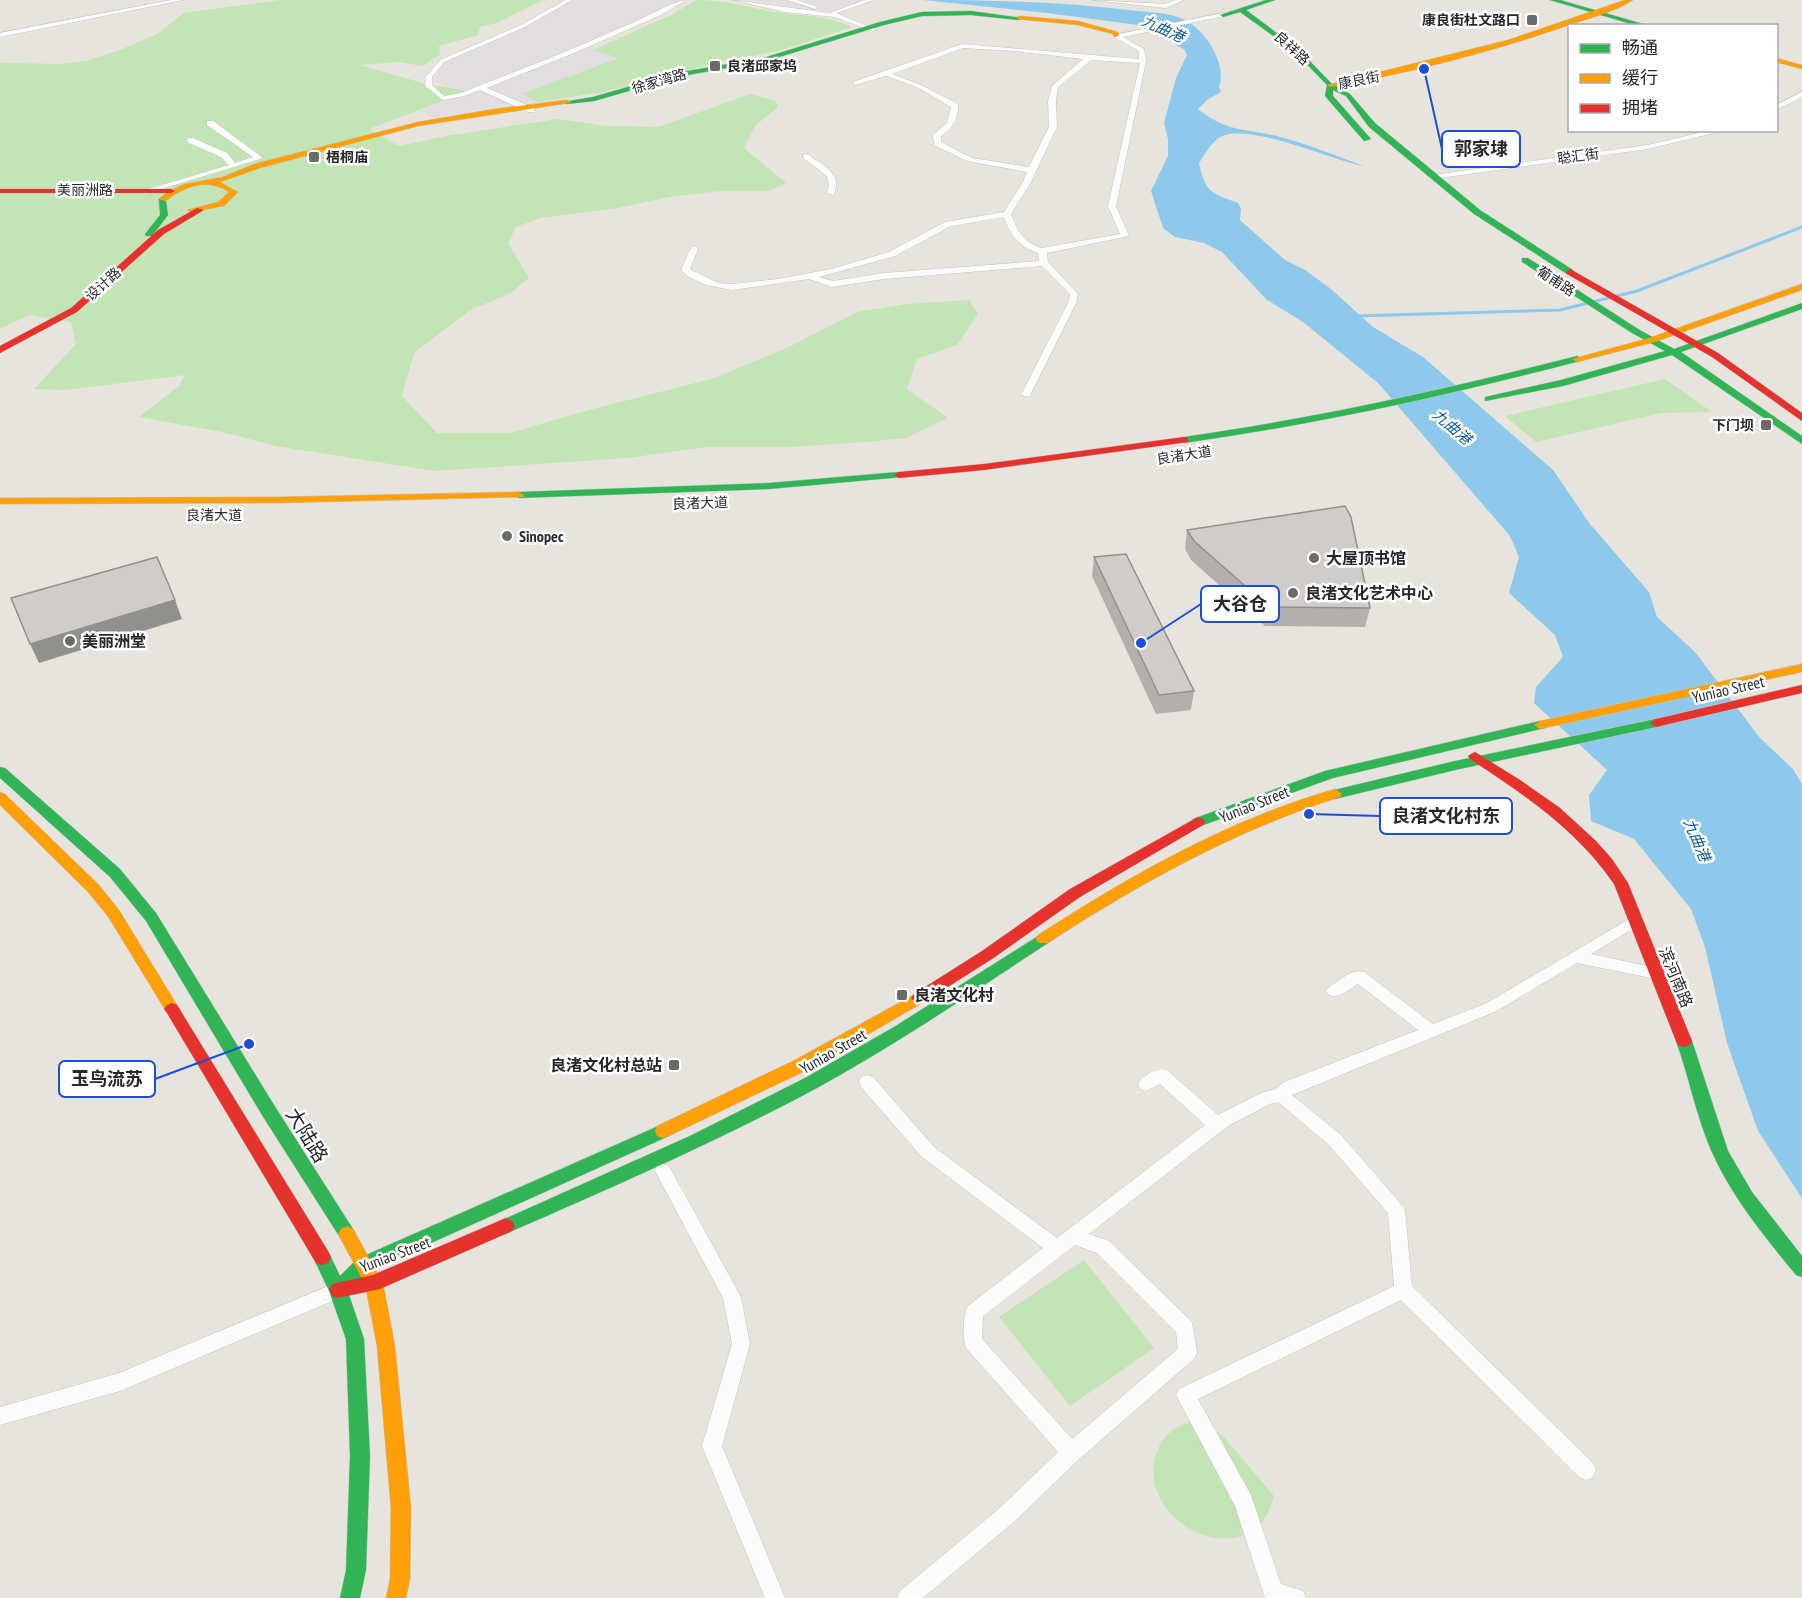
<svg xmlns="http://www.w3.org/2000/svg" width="1802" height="1598" font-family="'PT Sans Narrow','Noto Sans SC',sans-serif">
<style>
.industrial{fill:#e2dee0}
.green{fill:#c3e4b4}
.water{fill:#8ec9eb}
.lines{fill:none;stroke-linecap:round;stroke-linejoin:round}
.stream{stroke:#8ec9eb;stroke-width:3}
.street-casing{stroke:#c4c3c3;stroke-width:1}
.fast-casing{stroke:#c4c3c3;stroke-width:1}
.slow-casing{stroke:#c4c3c3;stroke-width:1}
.jam-casing{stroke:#c4c3c3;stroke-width:1}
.street{fill:#fbfbfa;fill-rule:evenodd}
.fast{fill:#30b455;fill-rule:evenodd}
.slow{fill:#ff9f0a;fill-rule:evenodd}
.jam{fill:#e5322d;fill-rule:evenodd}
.wall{fill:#b3b0ac}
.shaded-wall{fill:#92908c}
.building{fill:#d0cdc8;stroke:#92908c;stroke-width:1.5}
.poi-dot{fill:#6b6a67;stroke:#fff;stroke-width:2}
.labels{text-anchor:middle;stroke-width:5;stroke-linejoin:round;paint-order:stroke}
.far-poi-label{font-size:14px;font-weight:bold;fill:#282828;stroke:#fff;text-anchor:end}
.far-street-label{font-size:14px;fill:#282828;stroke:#fff}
.far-water-label{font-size:15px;font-style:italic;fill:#0a599a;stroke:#fff}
.poi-label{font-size:16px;font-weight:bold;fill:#282828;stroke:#fff;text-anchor:start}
.street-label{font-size:16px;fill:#282828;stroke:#fff}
.near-street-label{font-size:20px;fill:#282828;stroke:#fff}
.leader{fill:none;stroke:#1d4ed8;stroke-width:2}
.callout-dot{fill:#1d4ed8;stroke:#fff;stroke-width:2}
.callout{fill:#fff;stroke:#1d4ed8;stroke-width:2}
.callout-label{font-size:18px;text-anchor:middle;font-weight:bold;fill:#282828}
</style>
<rect width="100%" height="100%" fill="#e7e4dd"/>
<!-- industrial -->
<g class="industrial">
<polygon points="569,0 678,0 659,14 594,41 593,50 620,58 523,94 538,102 495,106 432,118 419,111 468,93 435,82 442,61 523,26"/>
<polygon points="752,0 870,0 833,12"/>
</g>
<!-- green -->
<g class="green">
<polygon points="280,0 543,0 497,23 480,27 478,35 439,46 440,55 422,66 400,62 360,65 426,84 469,91 369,129 399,146 446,136 558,119 607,126 658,127 750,94 776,101 778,107 756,125 744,148 786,183 769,191 721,191 669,197 618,208 540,218 516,227 508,243 529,278 511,293 470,310 414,353 402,396 437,433 510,433 585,411 715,378 791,346 857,312 907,304 969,300 978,314 957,345 917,359 907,389 948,418 906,438 865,442 790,447 707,447 627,458 434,471 276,446 222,432 139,417 179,386 185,375 65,390 34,389 76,344 71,322 29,315 0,329 0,63 61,64 86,61 120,50 157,34 184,13"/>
<path d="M696,0C725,0 746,7 775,12C801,16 827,15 852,27L778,51L720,62L603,92L538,102L522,94L619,58L593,50L673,14Z"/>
<polygon points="1665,379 1712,412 1661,413 1536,442 1505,416"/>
<polygon points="1084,1260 1154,1348 1070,1406 999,1317"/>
<path d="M1200,1419L1224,1437L1274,1496C1272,1502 1270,1508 1268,1513C1236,1571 1140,1521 1155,1458C1161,1434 1177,1424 1200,1419Z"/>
</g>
<!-- water -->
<path class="water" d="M923,0C992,0 1060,2 1129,10C1146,12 1167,12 1183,19C1204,28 1228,64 1219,87L1221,92L1207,100L1198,109C1228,133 1246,128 1280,137C1308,144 1336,156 1364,166C1332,161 1240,117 1216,140C1209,146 1204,156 1199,163C1205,192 1211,193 1238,203L1241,209L1240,220L1285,260L1305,270L1331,289L1373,327L1423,357L1553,470L1590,524L1649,592L1657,617L1695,652L1760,738L1793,769L1802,784V1198L1758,1131L1727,1043L1705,947L1691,909L1634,839L1591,821L1589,795L1607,770L1534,703L1536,687L1563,657L1555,635L1509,593L1519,557L1510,536L1378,383L1303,322L1267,300L1222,252L1204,243L1175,237L1163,228L1151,191L1168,156V139L1164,123L1176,78L1187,55L1184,49L1177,46L1171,36L1153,27L1047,13Z"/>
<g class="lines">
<!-- stream -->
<polyline class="stream" points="1356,316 1560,310 1637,291 1802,227"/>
<defs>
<g id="street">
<polygon points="171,0 183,0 0,37 0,33"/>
<path d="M565,0H572L525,27L444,62L432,77V85L444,96L461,93C517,71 572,50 627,25C641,20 675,0 686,0L661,15L572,54L487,88L534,108V112H528L480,90L464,96L443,100L425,86L426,77L440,60L521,25Z"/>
<polygon points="733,0 830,13 865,0 874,0 836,13 877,30 872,31 835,17 784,12"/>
<polygon points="787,0 797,0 818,7 815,9"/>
<polygon points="1092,0 1165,4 1176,0 1184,0 1166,8"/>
<path d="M1223,13L1225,16L1123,37L1144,49L1146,61L1116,206L1129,236L1047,253L1048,262L1078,294L1077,301L1029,397L1021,395L1069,301L1070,294L1042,266L884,279L832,287L809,279L732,290L706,285L689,277L681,270L690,249L694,246L698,249L690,269L718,283L732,284L778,279L831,269L889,252L945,222L1004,212L1023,182L1027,172L967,161L934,145L933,135L947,123L951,107L917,87L886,76L855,85L853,82L962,44L1139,59V51L1114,37V35ZM963,48L1014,51L1083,59L1052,86L1048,101L1049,127L1029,167L972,158L941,142V136C952,129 959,118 958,104L921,85L892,74ZM1091,60L1140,63L1108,206L1120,234L1042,248C1024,243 1017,231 1011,214L1031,182L1057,127L1056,101L1058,87ZM1004,217C1010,235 1019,247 1038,253L1039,261L884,273L833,281L819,277L895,256L951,226Z"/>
<polygon points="1802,92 1802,97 1776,110 1776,105"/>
<polygon points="207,121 213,121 263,158 145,194 145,190 229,165 221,157 187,142 187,138 193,138 227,153 235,163 253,157 207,125"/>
<polygon points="1711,130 1726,130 1648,149 1433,179 1429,177 1433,175 1648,145"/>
<path d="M803,154C810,154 811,157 816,160C830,170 841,176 834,195L827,193L829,185L827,176L803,158Z"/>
<path d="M1634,916L1639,917L1641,921L1639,925L1591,954L1661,969L1664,973L1661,977L1656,979L1577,963L1497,1011L1292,1095L1341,1135L1402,1205L1405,1210L1412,1286L1593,1463L1596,1470L1593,1477L1586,1480L1579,1477L1401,1300L1198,1399L1251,1495L1281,1584L1303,1591L1306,1598H1265L1235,1506L1176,1395L1179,1389L1394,1286L1388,1213L1329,1145L1278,1102L1270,1104L1228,1126L1089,1234L1109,1241L1192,1322L1197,1352L1195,1358L1078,1460L1015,1521L923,1598H897L900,1591L1001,1507L1058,1452L966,1348C962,1337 963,1317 968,1306L1043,1248L922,1157L861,1087L859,1082L861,1077L867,1075L873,1077L934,1147L1057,1238L1205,1125L1160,1084L1146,1091L1140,1089L1138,1084C1143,1075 1157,1067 1167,1070L1218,1115L1261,1093L1276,1089L1284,1082L1418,1030L1358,984C1349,989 1339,999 1329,995L1326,991L1329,987C1339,981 1352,968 1364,972L1433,1024L1487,1003ZM1075,1245L1097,1253L1176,1332L1178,1349L1072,1439L982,1339L983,1316Z"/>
<polygon points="663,1164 669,1166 741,1297 750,1344 722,1446 785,1598 765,1598 702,1446 732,1344 723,1298 655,1171 657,1166"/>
<polygon points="338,1282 344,1284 347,1290 344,1296 120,1391 0,1425 0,1407 119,1373"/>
</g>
<g id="fast">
<polygon points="1266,0 1275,0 1246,10 1297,48 1332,84 1350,94 1375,123 1480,210 1573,270 1573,274 1567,274 1474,214 1369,127 1346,96 1333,90 1333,96 1371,139 1364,141 1325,96 1327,85 1293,50 1240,12 1223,17 1220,15"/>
<polygon points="1550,0 1560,0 1650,26 1638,26"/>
<polygon points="971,11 1022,18 1019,20 971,15 922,16 884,25 766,61 677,77 594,101 567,104 563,102 593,97 676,73 763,58 880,22 922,12"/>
<polygon points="159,199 166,201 168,215 152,236 146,236 145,234 160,215"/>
<polygon points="1522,258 1528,258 1638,329 1674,349 1802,303 1802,309 1681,352 1802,436 1802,444 1672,355 1563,386 1485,401 1485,397 1561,380 1665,351 1632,333 1522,262"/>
<path d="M1577,356L1582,359L1580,361C1449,395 1318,424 1184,443L1179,440L1184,437C1317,418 1447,389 1577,356Z"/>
<polygon points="899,472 903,473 903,477 769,489 519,498 514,495 519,492 769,483"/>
<polygon points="1656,719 1662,723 1661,726 1455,770 1335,799 1328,794 1330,791 1455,761"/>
<polygon points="1540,721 1546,725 1545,728 1333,778 1198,827 1191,822 1193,819 1325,771"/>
<polygon points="0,767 5,768 120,869 156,913 274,1105 353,1229 356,1234 353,1239 347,1242 341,1239 262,1115 146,921 110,877 0,778"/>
<path d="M1043,933L1048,935L1050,939L1048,943C972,993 897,1044 817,1088C718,1141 615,1186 512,1231L506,1234L500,1231L497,1226L500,1221L692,1135L805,1078L894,1027Z"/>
<path d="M1684,1035L1690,1037L1692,1041L1728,1151L1752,1192L1802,1256V1277L1796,1275C1764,1236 1731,1196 1711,1150C1696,1115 1689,1077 1676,1041L1678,1037Z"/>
<polygon points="663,1124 669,1126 671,1131 669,1136 369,1271 348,1292 364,1339 370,1456 366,1570 360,1598 340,1598 346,1570 350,1456 346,1339 329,1291 313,1257 316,1251 322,1249 328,1251 340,1276 357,1259"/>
</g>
<g id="slow">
<path d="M1625,0H1633C1615,12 1590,18 1569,25C1492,52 1411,73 1330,87L1327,85L1508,40Z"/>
<polygon points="1019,16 1078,21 1118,32 1119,36 1114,37 1113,34 1078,25 1017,19"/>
<polygon points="1776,58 1802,65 1802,69 1776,62"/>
<path d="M567,100L571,102L569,103L418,126L260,168L220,182L238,192L224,206L191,212L187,210L218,202L229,192C208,178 184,186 166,201L159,199L167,192L185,184L223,177L254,164L418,122L494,109Z"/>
<polygon points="1802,284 1802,290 1655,342 1577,362 1572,359 1649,338"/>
<polygon points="519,492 524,495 523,497 277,503 0,504 0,498 277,497"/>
<polygon points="1802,664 1802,672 1540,729 1534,725 1540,721"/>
<path d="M1335,789L1342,794L1340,797C1234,831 1141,883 1048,943H1038L1036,939L1038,935C1131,875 1227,820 1335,789Z"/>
<polygon points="0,792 5,794 99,885 119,910 177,1005 180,1009 177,1013 172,1015 167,1013 109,918 89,893 0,805"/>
<polygon points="919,992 924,994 927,998 924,1002 805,1071 669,1136 663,1138 657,1136 655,1131 657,1126 793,1061"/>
<polygon points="347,1226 353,1229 383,1283 395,1346 411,1508 410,1579 406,1598 386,1598 390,1579 391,1508 377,1346 365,1284 338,1234 341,1229"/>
</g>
<g id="jam">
<polygon points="0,189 171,189 175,191 171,193 0,193"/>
<polygon points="197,208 204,210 164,234 77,312 0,353 0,346 71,308 158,230"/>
<polygon points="1570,269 1718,353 1802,413 1802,421 1712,357 1567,274 1566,272"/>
<polygon points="1184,437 1188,438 1188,442 984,470 899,478 894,475 899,472 984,464"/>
<polygon points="1802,685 1802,693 1656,727 1650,723 1656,719"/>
<path d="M1475,752L1520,780L1560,808L1596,841L1612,859L1628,883L1692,1041L1690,1045L1684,1047L1678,1045L1676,1041L1614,884C1577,830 1525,795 1470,759L1468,756Z"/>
<polygon points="1198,817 1203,819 1205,822 1203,825 1080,897 992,959 924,1002 919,1004 914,1002 911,998 914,994 982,951 1070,889"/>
<polygon points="172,1003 177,1005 328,1251 331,1257 328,1263 322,1265 316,1263 167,1013 164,1009 167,1005"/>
<polygon points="506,1218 512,1221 515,1226 512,1231 380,1289 338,1298 332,1296 329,1290 332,1284 373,1275"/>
</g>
</defs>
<!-- street casing -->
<use href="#street" class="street-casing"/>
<!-- fast casing -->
<use href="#fast" class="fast-casing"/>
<!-- slow casing -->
<use href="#slow" class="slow-casing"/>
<!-- jam casing -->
<use href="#jam" class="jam-casing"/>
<!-- street -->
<use href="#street" class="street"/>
<!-- fast -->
<use href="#fast" class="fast"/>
<!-- slow -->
<use href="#slow" class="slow"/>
<!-- jam -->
<use href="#jam" class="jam"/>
</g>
<!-- wall -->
<g class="wall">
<polygon points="1187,530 1370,608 1365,627 1265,626 1191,560 1185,549"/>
<polygon points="1094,557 1194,691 1191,710 1156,714 1092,576"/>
</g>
<!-- shaded-wall -->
<polygon class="shaded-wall" points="175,600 182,619 39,663 30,644"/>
<!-- building -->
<g class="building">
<polygon points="1345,506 1351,517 1370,608 1269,607 1194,541 1187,530"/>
<polygon points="1126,554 1194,691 1159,695 1094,557"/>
<polygon points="157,557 175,600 30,644 11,598"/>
</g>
<!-- markers -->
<g class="poi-dot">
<rect x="1526" y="14" width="12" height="12" rx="3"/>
<rect x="709" y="60" width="12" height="12" rx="3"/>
<rect x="308" y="151" width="12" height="12" rx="3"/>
<rect x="1760" y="419" width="12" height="12" rx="3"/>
<circle cx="507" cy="536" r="6"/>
<circle cx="1314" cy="558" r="6"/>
<circle cx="1293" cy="593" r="6"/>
<circle cx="70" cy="641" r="6"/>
<rect x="896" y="989" width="12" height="12" rx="3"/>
<rect x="668" y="1059" width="12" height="12" rx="3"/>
</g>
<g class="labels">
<!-- far-poi labels -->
<g class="far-poi-label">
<text x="1520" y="25">康良街杜文路口</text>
<text x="727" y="71" text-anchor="start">良渚邱家坞</text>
<text x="326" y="162" text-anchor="start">梧桐庙</text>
<text x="1754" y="430">下门坝</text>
</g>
<!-- far-street labels -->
<g class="far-street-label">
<text transform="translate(1292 48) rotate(42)" y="5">良祥路</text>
<text transform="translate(1359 80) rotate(-11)" y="5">康良街</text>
<text transform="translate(659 81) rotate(-16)" y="5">徐家湾路</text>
<text transform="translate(1578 156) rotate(-8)" y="5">聪汇街</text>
<text x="85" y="195">美丽洲路</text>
<text transform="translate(1556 281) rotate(33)" y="5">葡甫路</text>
<text transform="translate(103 284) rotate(-42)" y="5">设计路</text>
<text transform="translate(1184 455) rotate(-9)" y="5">良渚大道</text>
<text transform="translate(700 503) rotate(-2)" y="5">良渚大道</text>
<text x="214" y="520">良渚大道</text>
</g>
<!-- far-water labels -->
<g class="far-water-label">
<text transform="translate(1163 29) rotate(24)" y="5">九曲港</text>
<text transform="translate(1452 427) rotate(40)" y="5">九曲港</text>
<text transform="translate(1697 840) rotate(67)" y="5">九曲港</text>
</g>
<!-- poi labels -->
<g class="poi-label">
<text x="519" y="542">Sinopec</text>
<text x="1326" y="564">大屋顶书馆</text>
<text x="1305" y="599">良渚文化艺术中心</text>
<text x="82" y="647">美丽洲堂</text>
<text x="914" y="1001">良渚文化村</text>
<text x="662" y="1071" text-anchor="end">良渚文化村总站</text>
</g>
<!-- street labels -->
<g class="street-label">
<text transform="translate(1728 689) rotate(-13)" y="6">Yuniao Street</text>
<text transform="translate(1254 804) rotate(-22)" y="6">Yuniao Street</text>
<text transform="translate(1676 977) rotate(68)" y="6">滨河南路</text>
<text transform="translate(833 1051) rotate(-30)" y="6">Yuniao Street</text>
<text transform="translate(395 1254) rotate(-21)" y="6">Yuniao Street</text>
</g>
<!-- near-street labels -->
<g class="near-street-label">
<text transform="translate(307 1135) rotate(58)" y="7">大陆路</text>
</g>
</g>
<!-- callouts -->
<path class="leader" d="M1424 69L1442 149M1141 643L1201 604M1309 814L1380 816M249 1044L155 1079"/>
<g class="callout-dot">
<circle cx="1424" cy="69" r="6"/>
<circle cx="1141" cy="643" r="6"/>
<circle cx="1309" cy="814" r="6"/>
<circle cx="249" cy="1044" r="6"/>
</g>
<g class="callout">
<rect x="1442" y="131" width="78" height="36" rx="6"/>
<rect x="1201" y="586" width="78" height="36" rx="6"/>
<rect x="1380" y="798" width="132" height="36" rx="6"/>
<rect x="59" y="1061" width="96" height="36" rx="6"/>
</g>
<g class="callout-label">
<text x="1481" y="155">郭家埭</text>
<text x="1240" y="610">大谷仓</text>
<text x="1446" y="822">良渚文化村东</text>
<text x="107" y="1085">玉鸟流苏</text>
</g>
<!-- legend -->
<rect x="1568" y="24" width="210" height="108" fill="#ffffff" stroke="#a9a9a9" stroke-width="1.5"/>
<rect x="1580" y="44" width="30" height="9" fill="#30b455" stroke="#a9a9a9" stroke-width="1.5"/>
<text x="1622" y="54" font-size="18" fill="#282828">畅通</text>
<rect x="1580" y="74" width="30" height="9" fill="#ff9f0a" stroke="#a9a9a9" stroke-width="1.5"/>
<text x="1622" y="84" font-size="18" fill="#282828">缓行</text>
<rect x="1580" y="104" width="30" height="9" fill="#e5322d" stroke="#a9a9a9" stroke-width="1.5"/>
<text x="1622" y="114" font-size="18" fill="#282828">拥堵</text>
</svg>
